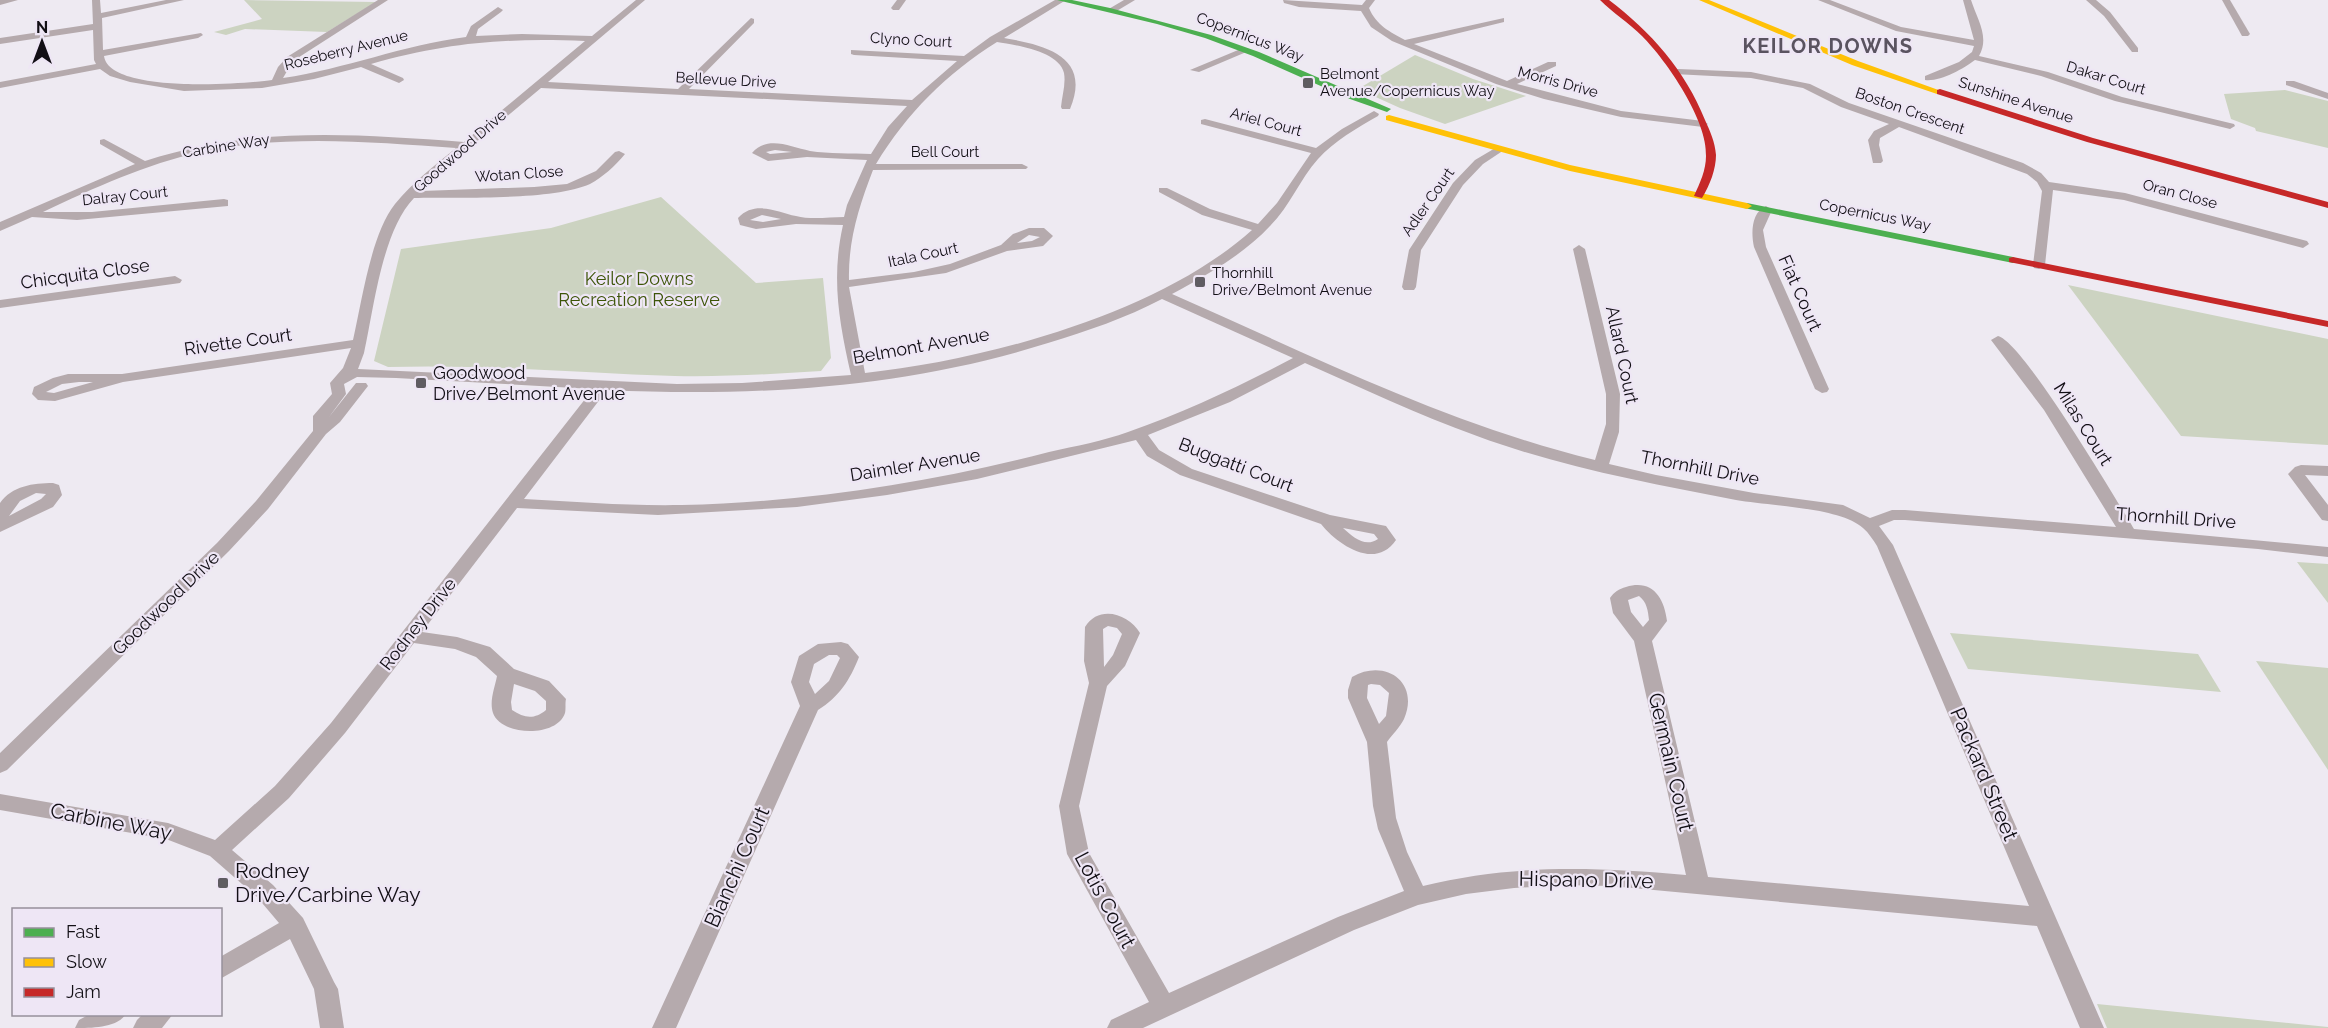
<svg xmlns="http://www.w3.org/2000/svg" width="2328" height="1028" font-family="Raleway,sans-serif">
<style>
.green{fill:#ccd3c1}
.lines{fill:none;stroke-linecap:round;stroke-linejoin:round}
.street{fill:#b5aaad;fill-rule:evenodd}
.fast{fill:#4caf50;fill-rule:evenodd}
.slow{fill:#ffc107;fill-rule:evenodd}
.jam{fill:#c62828;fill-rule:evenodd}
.poi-dot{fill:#5f5c62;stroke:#eee6f5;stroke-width:2}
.labels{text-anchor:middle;stroke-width:4.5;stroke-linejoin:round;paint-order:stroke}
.far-street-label{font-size:15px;fill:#120f15;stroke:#eee6f5}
.far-poi-label{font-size:15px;fill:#120f15;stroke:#eee6f5;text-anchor:start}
.street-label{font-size:18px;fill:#120f15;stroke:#eee6f5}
.park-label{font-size:18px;fill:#3d5508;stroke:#eee6f5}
.poi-label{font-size:18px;fill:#120f15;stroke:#eee6f5;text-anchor:start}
.far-district-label{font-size:20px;font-weight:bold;letter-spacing:1.5px;fill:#5a5360;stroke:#eee6f5}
.near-street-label{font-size:21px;fill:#120f15;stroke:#eee6f5}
.near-poi-label{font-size:21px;fill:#120f15;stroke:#eee6f5;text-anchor:start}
</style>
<rect width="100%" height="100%" fill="#eeeaf2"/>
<!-- green -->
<g class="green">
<polygon points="244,0 376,2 327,32 245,29 226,35 214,32 262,19"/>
<polygon points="1415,55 1473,79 1526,96 1445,124 1400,108 1358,89"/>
<polygon points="2285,90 2328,101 2328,148 2256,131 2255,128 2231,119 2224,94"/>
<path d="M661,197L756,283L823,278L831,358L821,371C773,374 724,377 675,376C579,373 484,364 388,367L374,361L401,249L551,228Z"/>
<polygon points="2068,285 2328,339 2328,445 2181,436"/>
<polygon points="2297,562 2328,564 2328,603"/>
<polygon points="1950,633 2198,654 2221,692 1968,669"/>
<polygon points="2256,661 2328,668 2328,770"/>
<polygon points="2097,1004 2328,1027 2328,1028 2107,1028"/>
</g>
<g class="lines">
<!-- street -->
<g class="street">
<polygon points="0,0 18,0 0,5"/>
<path d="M92,0H100L101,13L166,0H184L102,18L103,50L201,33L203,35L198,38L104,56C109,94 244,84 272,80L278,67L287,57L378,0H388L293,61L283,78C345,69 403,45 466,37L471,26L498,7L503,10L501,12L478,29L476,36L522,34L592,36L636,0H645L548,82L678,89L751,18L754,19V23L689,89L912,100L957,61L854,55L851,54V50L964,56L990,37L1055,0H1066L1004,38C1045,45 1092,56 1070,109H1062L1061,107C1062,96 1066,84 1064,73C1059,51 1015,45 997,42C946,74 907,113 876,164H1022L1028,167L1026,169L873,170C859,206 848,241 849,280L914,272L950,264L1001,245L1013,234L1029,228H1044L1053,236L1043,246L1007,251L946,273L849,287L865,373C987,360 1160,313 1252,230L1202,215L1159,192V188H1167L1210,209L1258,224L1277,203L1311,153L1201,124V120L1205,119L1316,148L1342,129L1374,111L1379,114L1378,116C1357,128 1334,141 1318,159C1300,179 1290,206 1270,226C1243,255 1207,275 1172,294C1311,355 1447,424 1595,460L1606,424V394L1573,249L1579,245L1585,249L1620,394L1619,432L1609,464L1656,475L1754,493L1843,505L1870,518L1892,510H1905L2116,527L2044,410L1991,340L1998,336C2023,342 2116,499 2134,529L2328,547V557L2258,549L1905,520H1894L1879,526L1893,545L2104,1028H2080L2037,926L1611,886L1562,885L1514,888L1466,894L1418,905L1354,930L1143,1028H1107L1111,1020L1149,1002L1067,854L1059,806L1089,683L1084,661L1085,627C1099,604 1129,614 1140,633L1125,666L1107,686L1079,806L1089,853L1169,993L1338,917L1404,891L1378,829L1373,806L1367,742L1348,698V690L1352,677C1385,658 1420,682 1404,719C1400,727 1392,735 1387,742L1396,818L1407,852L1423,886C1513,864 1594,867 1686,875L1634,641L1613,613L1610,598C1614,592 1619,589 1626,587C1652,579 1664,597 1667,621L1652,641L1708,877L2029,906L1877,546C1873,540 1869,533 1863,528C1840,507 1769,506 1736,500C1648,483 1561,467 1477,436C1418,415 1362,388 1305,363L1230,402L1148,435L1159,450L1192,469L1330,515L1386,526L1396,540C1375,571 1337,544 1321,524L1180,475L1147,456L1136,440L977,479L887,495L797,507L658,515L517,508L422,632L457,637L490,647L514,669L549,681L566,699C565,703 566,709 565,713C557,738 501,736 493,713C489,701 495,687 497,676L476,657L455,649L414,643L345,733L289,798L232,850L273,885L303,918L334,982L338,989L344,1028H320L314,989L290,939L220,979V957L279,923L257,897L210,856L166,839L0,810V794L168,823L215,840L275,786L331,723L593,389L396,378L357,377L344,384L346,394L329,417L356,383H366L368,386L340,422L326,434L268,509L229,551L7,770L0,773V753L217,543L256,501L313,431V416L332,394L330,383L343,368L351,348L123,382L55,401L38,400L32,394L34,387L53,378L68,374H122L353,340C362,301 371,234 395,204C412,183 435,165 456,148C371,142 285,134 201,152C146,164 94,188 43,212H92L224,199L228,200V206L77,220L32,217L0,231V222L135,164L100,144V140L104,139L145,161C257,126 349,134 464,142L585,41C505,38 449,42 371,64L403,78L404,80L399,83L361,67L314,79L262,88L184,91L130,82L110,76L100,69L0,88V82L96,64L94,60L93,30L0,44V38L93,24ZM541,88L907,106L888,127L871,154C851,153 829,154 810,151C790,147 768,135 752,153L768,161L807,157L867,160L847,205L844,217C829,217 811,220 796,216C777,212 755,200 738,218L740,225L756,229L796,224L843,225C831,278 839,322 851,375L742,383L677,384L358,369L364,353C374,308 382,231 414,198C458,197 552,201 590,184C603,177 615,166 625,154L619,151L615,152L596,171L567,184L534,187L422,191L439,173ZM775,150L792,152L770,154L766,152ZM762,215L781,219L763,222L750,220ZM1029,235L1040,237L1032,241L1017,243ZM1162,299L1293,358C1240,386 1185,412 1128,432C1103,441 1076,446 1049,452C930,483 806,502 682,505C629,506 577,502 524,499L607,390C755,397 905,388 1048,343C1087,331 1126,318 1162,299ZM79,382H93L54,393L46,392L62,384ZM1343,528L1374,534L1378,539C1365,548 1353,537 1343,528ZM1639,596C1647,602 1648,611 1649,620L1643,627L1631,612L1628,600ZM1108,626L1117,628L1122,634L1113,655L1104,667L1103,629ZM514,684L535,691L546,701V710C534,720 524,718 512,710L511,702ZM1371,684L1380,685L1389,693L1386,716L1379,724L1367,698L1368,685Z"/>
<polygon points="897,0 906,0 899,10 893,10 891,8"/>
<polygon points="1124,0 1135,0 1115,12 1107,10"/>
<path d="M1283,0L1362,5L1366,0H1375L1369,8C1376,25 1390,32 1405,40L1504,18V22L1414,44L1507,81L1548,62H1556V66L1517,84L1621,111L1703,121L1708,124L1703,127L1621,117L1544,99L1496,84L1392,41L1371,27L1361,11L1299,7L1284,3Z"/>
<path d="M1818,0H1830L1901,27L1974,40L1963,0H1971C1977,19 1990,37 1979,56L2048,72L2122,97L2234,124L2235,126L2230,129L2115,101L2041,76L1975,60C1963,69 1940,82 1925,80V76L1959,62L1972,52L1974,46L1896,31Z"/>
<polygon points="2086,0 2096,0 2110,12 2138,48 2138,52 2132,52 2104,16"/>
<polygon points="2222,0 2230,0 2250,34 2248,36 2242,36"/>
<polygon points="1243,48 1251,50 1199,72 1190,70"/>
<polygon points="1678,69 1751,72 1810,84 1849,103 2023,163 2041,173 2049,182 2125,193 2307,241 2309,244 2303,248 2124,200 2053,190 2045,265 2039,269 2034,268 2033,265 2042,191 2037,182 2027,174 1899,127 1880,138 1879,145 1883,161 1881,163 1873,163 1868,140 1874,131 1889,124 1841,107 1803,88 1751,78 1674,74 1674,70"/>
<polygon points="2286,81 2294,81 2328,93 2328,99 2286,85"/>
<polygon points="1497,147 1503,150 1501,152 1483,164 1463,185 1421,250 1416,287 1414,290 1404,290 1402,287 1409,250 1453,183 1475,160"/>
<path d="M1766,206L1772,210L1763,230L1766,247L1829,389L1827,392L1822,393L1815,389L1754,247C1751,234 1751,212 1766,206Z"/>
<polygon points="175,276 182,280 180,283 0,308 0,300"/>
<polygon points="2301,465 2328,466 2328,476 2305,475 2328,505 2328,521 2322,520 2288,474 2295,467"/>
<path d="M53,483L59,485L62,495L53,507L0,532V503C12,486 33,483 53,483ZM36,493L46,494L41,499L9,516L20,501Z"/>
<path d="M841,642L848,644L859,657C850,680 839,697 818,710L676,1028H652L800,706L791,682L799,656L818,644ZM829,655H837L840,658L829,681L815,694L809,682L814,664Z"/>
<path d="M90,1014H126C117,1028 92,1028 75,1028L79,1020Z"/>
<polygon points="143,1014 173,1014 162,1028 133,1028 137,1020"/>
</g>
<!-- fast -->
<g class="fast">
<polygon points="1057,0 1072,0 1110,8 1211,35 1259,52 1391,109 1387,112 1350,99 1253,56 1205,38 1157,24"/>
<polygon points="1747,203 2013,257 2018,260 2013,263 1744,208 1744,204"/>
</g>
<!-- slow -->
<g class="slow">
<polygon points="1699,0 1709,0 1858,61 1944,92 1937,94 1852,65"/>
<polygon points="1389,115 1570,165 1747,203 1752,206 1747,209 1570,171 1386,120 1386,116"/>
</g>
<!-- jam -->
<g class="jam">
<path d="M1600,0H1609C1651,32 1685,70 1705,120C1710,131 1715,142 1716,155C1716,169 1710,185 1702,198L1694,196C1700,183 1706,170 1706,156C1708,121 1667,61 1642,36C1629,23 1613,13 1600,0Z"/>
<polygon points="1940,89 2093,138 2328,202 2328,208 2087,142 1937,94 1937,90"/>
<polygon points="2013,257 2328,321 2328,327 2009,262 2009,258"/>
</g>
</g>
<!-- markers -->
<g class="poi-dot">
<rect x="1302" y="77" width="12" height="12" rx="3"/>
<rect x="1194" y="276" width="12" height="12" rx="3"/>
<rect x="415" y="377" width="12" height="12" rx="3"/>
<rect x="217" y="877" width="12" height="12" rx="3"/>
</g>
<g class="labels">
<!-- far-street labels -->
<g class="far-street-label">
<text transform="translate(1250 37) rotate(21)" y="5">Copernicus Way</text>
<text transform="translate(911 40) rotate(3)" y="5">Clyno Court</text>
<text transform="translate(346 50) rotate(-14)" y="5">Roseberry Avenue</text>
<text transform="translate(2106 78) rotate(17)" y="5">Dakar Court</text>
<text transform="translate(726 80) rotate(3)" y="5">Bellevue Drive</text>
<text transform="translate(1558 82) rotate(15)" y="5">Morris Drive</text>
<text transform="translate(2016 100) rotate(18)" y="5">Sunshine Avenue</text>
<text transform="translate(1910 111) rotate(19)" y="5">Boston Crescent</text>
<text transform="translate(1266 122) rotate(15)" y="5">Ariel Court</text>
<text transform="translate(226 146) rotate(-9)" y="5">Carbine Way</text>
<text transform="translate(460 151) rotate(-41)" y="5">Goodwood Drive</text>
<text x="945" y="157">Bell Court</text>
<text transform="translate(519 174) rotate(-4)" y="5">Wotan Close</text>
<text transform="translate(2180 194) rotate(15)" y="5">Oran Close</text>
<text transform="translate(125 196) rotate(-6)" y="5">Dalray Court</text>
<text transform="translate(1428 202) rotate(-55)" y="5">Adler Court</text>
<text transform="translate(1875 215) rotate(11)" y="5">Copernicus Way</text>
<text transform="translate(923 255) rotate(-12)" y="5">Itala Court</text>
</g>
<!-- far-poi labels -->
<g class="far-poi-label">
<text x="1320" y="79">Belmont<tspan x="1320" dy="17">Avenue/Copernicus Way</tspan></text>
<text x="1212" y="278">Thornhill<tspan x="1212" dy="17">Drive/Belmont Avenue</tspan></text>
</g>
<!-- street labels -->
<g class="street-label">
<text transform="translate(85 274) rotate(-8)" y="6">Chicquita Close</text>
<text transform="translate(1800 293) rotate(66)" y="6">Fiat Court</text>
<text transform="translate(238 342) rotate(-8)" y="6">Rivette Court</text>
<text transform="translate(921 346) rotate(-10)" y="6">Belmont Avenue</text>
<text transform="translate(1622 355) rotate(78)" y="6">Allard Court</text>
<text transform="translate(2083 424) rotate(58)" y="6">Milas Court</text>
<text transform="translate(915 465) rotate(-9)" y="6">Daimler Avenue</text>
<text transform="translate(1236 465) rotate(21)" y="6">Buggatti Court</text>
<text transform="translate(1700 468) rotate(11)" y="6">Thornhill Drive</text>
<text transform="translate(2176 518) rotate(4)" y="6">Thornhill Drive</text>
<text transform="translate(166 603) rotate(-44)" y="6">Goodwood Drive</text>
<text transform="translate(418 624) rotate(-52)" y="6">Rodney Drive</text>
</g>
<!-- park labels -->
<g class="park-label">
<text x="639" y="285">Keilor Downs<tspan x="639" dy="21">Recreation Reserve</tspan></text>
</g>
<!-- poi labels -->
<g class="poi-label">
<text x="433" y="379">Goodwood<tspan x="433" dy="21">Drive/Belmont Avenue</tspan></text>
</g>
<!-- far-district labels -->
<g class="far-district-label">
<text x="1828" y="53">KEILOR DOWNS</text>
</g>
<!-- near-street labels -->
<g class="near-street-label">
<text transform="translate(1671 762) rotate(77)" y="7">Germain Court</text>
<text transform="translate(1984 774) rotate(67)" y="7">Packard Street</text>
<text transform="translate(111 822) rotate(11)" y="7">Carbine Way</text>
<text transform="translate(737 867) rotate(-66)" y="7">Bianchi Court</text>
<text transform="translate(1586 880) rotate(1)" y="7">Hispano Drive</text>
<text transform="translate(1105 900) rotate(62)" y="7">Lotis Court</text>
</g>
<!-- near-poi labels -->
<g class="near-poi-label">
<text x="235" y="878">Rodney<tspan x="235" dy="24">Drive/Carbine Way</tspan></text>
</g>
</g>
<!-- legend -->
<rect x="12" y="908" width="210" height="108" fill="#eee6f5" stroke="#96909b" stroke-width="1.5"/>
<rect x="24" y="928" width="30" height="9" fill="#4caf50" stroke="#96909b" stroke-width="1.5"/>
<text x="66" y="938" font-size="18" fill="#120f15">Fast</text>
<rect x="24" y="958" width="30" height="9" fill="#ffc107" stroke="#96909b" stroke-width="1.5"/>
<text x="66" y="968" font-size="18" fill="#120f15">Slow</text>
<rect x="24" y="988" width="30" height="9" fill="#c62828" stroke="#96909b" stroke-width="1.5"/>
<text x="66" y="998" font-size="18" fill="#120f15">Jam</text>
<!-- north arrow -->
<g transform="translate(42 42)" stroke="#eee6f5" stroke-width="4.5" paint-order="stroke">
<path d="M0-4.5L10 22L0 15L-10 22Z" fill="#120f15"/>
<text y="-9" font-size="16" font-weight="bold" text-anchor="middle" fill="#120f15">N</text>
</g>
</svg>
